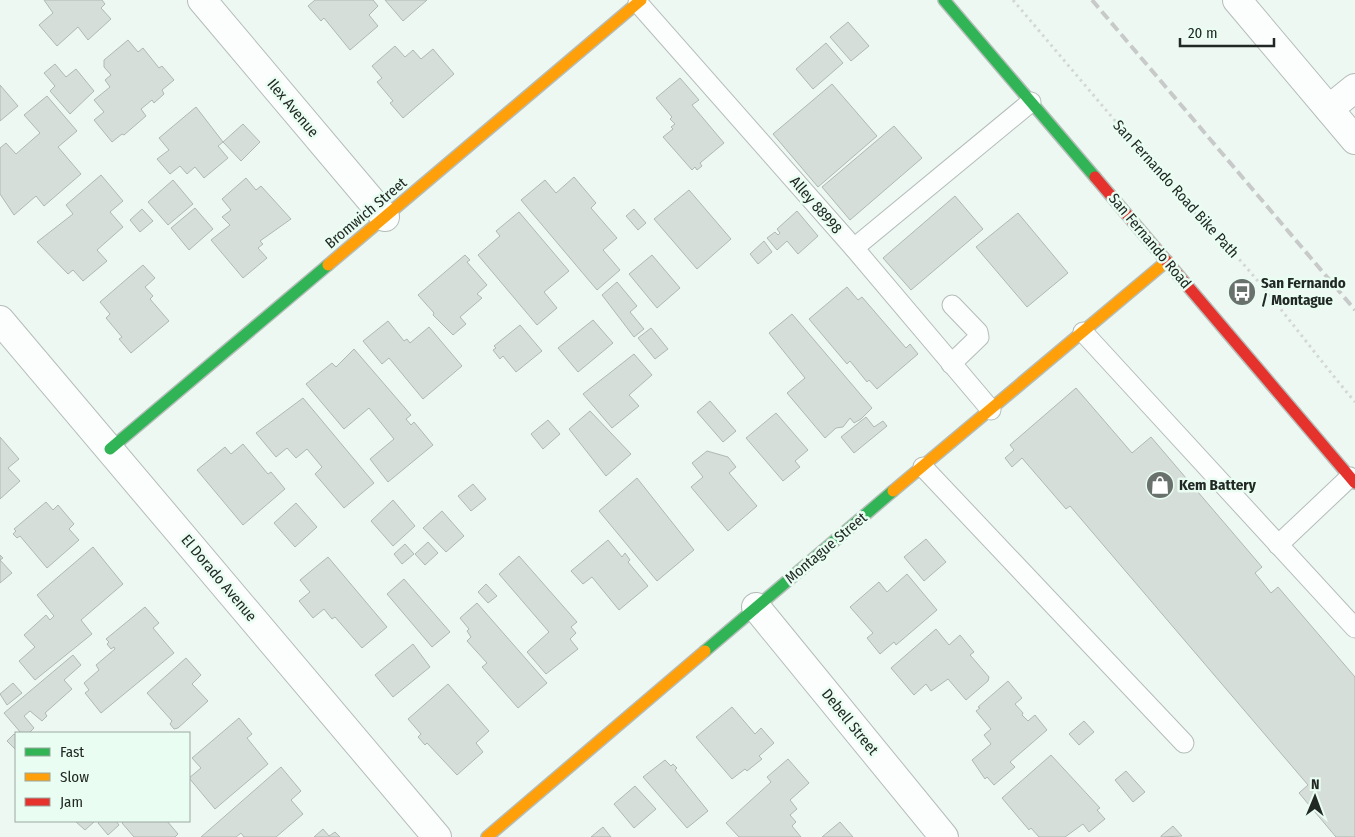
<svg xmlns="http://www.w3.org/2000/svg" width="1355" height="837" font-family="'Fira Sans Condensed',sans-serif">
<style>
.building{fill:#d6deda;stroke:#b0b8b4}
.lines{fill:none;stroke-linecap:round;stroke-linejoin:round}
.lane-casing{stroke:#b5bdb9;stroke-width:21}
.street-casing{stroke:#b5bdb9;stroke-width:30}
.fast-casing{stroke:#b5bdb9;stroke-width:14}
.slow-casing{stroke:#b5bdb9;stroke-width:14}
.jam-casing{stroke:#b5bdb9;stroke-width:14}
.path{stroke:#d3d7d5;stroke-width:3;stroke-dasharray:2.5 4;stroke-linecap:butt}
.lane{stroke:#fcfefd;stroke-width:19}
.street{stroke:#fcfefd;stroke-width:28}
.fast{stroke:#30b455;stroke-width:11}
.slow{stroke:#ff9f0a;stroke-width:11}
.jam{stroke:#e5322d;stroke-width:11}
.rail{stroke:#c7cac8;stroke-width:4;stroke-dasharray:10 5;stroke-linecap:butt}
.labels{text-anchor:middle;stroke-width:5;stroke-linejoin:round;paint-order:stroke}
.street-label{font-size:15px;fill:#222925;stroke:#e9fdf2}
.poi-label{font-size:15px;font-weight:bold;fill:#222925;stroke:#e9fdf2;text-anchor:start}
</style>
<rect width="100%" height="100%" fill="#eef8f3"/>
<!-- building -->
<g class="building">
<polygon points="44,0 102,0 105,4 101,8 111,19 88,40 78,27 57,46 39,25 53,13"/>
<polygon points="315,0 373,0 378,6 369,15 378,26 350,50 324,18 321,21 308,6"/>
<polygon points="385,0 427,0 403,21"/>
<polygon points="848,22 869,46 851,61 830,37"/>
<polygon points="128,40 138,52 143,48 159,68 162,66 174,80 162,90 164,94 154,103 152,100 141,109 146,116 124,135 122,134 112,142 94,120 104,112 94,100 110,87 105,80 111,75 104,67 104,60"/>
<polygon points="826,43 843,63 813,89 796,69"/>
<polygon points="395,46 405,57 413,50 421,59 433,49 454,74 403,118 390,103 393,101 377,82 382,78 372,66"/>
<polygon points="55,64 66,77 76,69 94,91 70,114 50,91 55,86 44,73"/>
<polygon points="680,78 699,100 692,105 724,143 700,163 702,166 697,170 695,167 692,170 663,137 673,129 671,127 675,124 670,119 672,117 656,98"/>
<polygon points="832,84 877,136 818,187 773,134"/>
<polygon points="0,85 18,106 0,121"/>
<polygon points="47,96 77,131 58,147 81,174 44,206 36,196 14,215 0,194 0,148 6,143 16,154 40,133 24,115"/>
<polygon points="196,107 223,142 218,146 228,158 204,178 195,167 187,174 180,166 170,174 157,159 169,150 159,138"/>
<polygon points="243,124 260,142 241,161 223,142"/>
<polygon points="894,126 922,158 850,220 822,187"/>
<polygon points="101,175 123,201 110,212 123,227 97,250 107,261 83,281 73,270 68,274 37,242 73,214 66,205"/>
<polygon points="574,177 596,203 591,208 617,238 603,250 620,270 597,290 521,200 545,180 556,193"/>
<polygon points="246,178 256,190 261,186 291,219 260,241 263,244 258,248 267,258 243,278 211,240 230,225 222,217 231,210 222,199"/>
<polygon points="173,180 193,204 168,225 148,202"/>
<polygon points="689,190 731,239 697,269 654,219"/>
<polygon points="955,196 983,229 911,290 883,258"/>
<polygon points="195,208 213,229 189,250 171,228"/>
<polygon points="142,209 153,221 140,232 130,220"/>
<polygon points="634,209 646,223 638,230 626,216"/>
<polygon points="797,211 818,236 798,254 787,241 777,250 767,238 775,232 778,235 780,233 777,229"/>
<polygon points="519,212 569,271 544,292 557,308 537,325 478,255 500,236 496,231"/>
<polygon points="1018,213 1068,273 1027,307 976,247"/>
<polygon points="764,241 772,252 758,264 750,254"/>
<polygon points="465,255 470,260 467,262 487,285 477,294 482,298 460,317 466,324 453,335 433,315 434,313 418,295"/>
<polygon points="652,255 680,288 657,308 629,274"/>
<polygon points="143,265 155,278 145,287 153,296 150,299 169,321 131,353 119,339 122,337 106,318 110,314 100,302"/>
<polygon points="617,282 637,306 630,312 644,329 634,337 602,295"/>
<polygon points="847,287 858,300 862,297 906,348 910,344 918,354 877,389 869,380 867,382 850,361 847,364 809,319"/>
<polygon points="792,314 872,408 861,419 854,423 850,418 843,427 836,428 825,438 787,393 805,378 769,333"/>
<polygon points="593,320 613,343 578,372 558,348"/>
<polygon points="388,321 404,341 407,339 410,343 429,327 462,366 423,399 389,358 382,364 363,341"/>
<polygon points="520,325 542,351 516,372 503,356 500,359 493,350 496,348 494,346"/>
<polygon points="651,328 668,349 655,359 638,338"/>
<polygon points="354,349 411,415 406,419 411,425 414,422 433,445 388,482 370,459 394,439 369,408 344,429 306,384 332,363 336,367"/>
<polygon points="634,354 652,375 629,395 639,406 612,428 583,394"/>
<polygon points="1076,388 1132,453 1151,437 1262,567 1255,573 1271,593 1278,587 1355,677 1355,837 1336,837 1299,793 1308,785 1070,506 1066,509 1022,458 1012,467 1005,458 1014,450 1010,445"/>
<polygon points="303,398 374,483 344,508 315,474 322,467 307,449 296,458 287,448 276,457 256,433"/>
<polygon points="710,401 736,431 723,442 697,412"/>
<polygon points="590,411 631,454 606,476 569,429"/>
<polygon points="776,413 808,450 795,461 800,467 783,481 746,438"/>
<polygon points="866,417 874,427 883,421 887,426 854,453 841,437"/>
<polygon points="548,420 560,434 543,449 531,434"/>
<polygon points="0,437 19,459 8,468 20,481 0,499"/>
<polygon points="243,444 268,474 271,472 285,489 243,525 197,470 225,447 231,454"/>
<polygon points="707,451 728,457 736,467 729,473 757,506 728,531 691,487 703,477 692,463"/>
<polygon points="637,478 694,550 657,581 599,511"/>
<polygon points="473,484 486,499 471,511 458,496"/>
<polygon points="393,500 415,526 393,546 371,521"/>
<polygon points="46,502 53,510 58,505 74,524 69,529 79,540 47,568 20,536 17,538 13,534 16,531 14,529"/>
<polygon points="296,503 317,527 295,547 274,523"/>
<polygon points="442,511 464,536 446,552 423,528"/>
<polygon points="926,539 946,562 924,581 904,557"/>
<polygon points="608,540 622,557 625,553 630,560 628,562 648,586 619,610 592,577 583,584 571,571"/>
<polygon points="428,542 438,553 425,565 415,554"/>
<polygon points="405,544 414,554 402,564 394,554"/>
<polygon points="93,547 123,584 81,620 92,634 35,680 19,661 35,647 24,635 46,615 50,620 54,616 37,595"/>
<polygon points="0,555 3,558 0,560 12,573 0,583"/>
<polygon points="519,556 577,622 571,627 576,633 570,639 578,649 546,674 527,652 549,632 499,574"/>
<polygon points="328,557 387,627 362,648 335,617 332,619 324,609 313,618 299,601 310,592 300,580"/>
<polygon points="907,574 937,610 896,645 894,642 880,654 867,638 873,633 850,607 879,582 887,592"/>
<polygon points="404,579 450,632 432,647 387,594"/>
<polygon points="486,584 497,596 488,603 478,592"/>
<polygon points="477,603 547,683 518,708 482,667 487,663 467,641 471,637 467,631 469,629 460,618"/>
<polygon points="145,607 159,623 153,628 174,653 101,713 85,693 89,690 84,683 99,670 96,665 115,649 114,647 111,649 107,644 109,642 106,639"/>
<polygon points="936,629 949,645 960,635 974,652 970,655 989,677 988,681 966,700 948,679 931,691 926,684 914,695 891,668"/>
<polygon points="413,644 430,667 393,697 375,675"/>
<polygon points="73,655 81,665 64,680 72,689 45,713 47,716 42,721 30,711 24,716 34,728 29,733 21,733 4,713"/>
<polygon points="186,658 201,675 192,684 208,701 178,728 174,729 170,724 172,721 147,693"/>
<polygon points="1008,681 1022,698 1015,704 1023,713 1022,715 1028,721 1035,715 1047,730 1010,762 1015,767 994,785 987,777 985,779 972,760 991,744 984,735 991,729 976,711 980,708 978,707"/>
<polygon points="13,683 22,693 7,705 0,694"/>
<polygon points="448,684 489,731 476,743 483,752 457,775 427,743 425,745 418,737 421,734 408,719"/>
<polygon points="732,707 755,734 761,728 774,743 759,756 762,759 747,771 745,769 732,779 696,737"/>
<polygon points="239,718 252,734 247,738 268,764 215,809 189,778 201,768 192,758"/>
<polygon points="1084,721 1094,732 1079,745 1069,734"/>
<polygon points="14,734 16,736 16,750 7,741"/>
<polygon points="1051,755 1100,808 1097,810 1105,819 1089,832 1083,824 1065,837 1039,837 1031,828 1029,830 1002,798"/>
<polygon points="788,759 809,783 790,800 797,809 790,815 796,822 792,826 801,837 739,837 726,823 771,782 767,777"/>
<polygon points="665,760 671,766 673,764 677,768 675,770 708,811 687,828 643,777"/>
<polygon points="281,767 301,791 291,800 303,814 276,837 244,837 241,833 236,837 201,837"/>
<polygon points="1126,771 1145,792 1133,802 1115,780"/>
<polygon points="635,786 656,809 634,828 614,804"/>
<polygon points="75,821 95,821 85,830"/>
<polygon points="100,821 116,821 119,825 108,835 98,823"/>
<polygon points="124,821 167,821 178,834 175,837 134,837 122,823"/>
<polygon points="840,822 853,837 822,837"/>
<polygon points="1173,826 1182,836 1161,837 1161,836"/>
<polygon points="603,827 611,837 591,837"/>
<polygon points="323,829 329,836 335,832 340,837 314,837"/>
</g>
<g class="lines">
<defs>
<g id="lane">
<polyline points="638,3 854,248 991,410"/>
<polyline points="854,248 1031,102"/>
<polyline points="1083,332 1355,628"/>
<polyline points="951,364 979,337 978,332 952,305"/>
<polyline points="923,467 1184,743"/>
<polyline points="1278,545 1350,477"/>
</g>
<g id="street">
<polyline points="202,0 385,217"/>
<polyline points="1237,0 1355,140"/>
<polyline points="1329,109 1355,88"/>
<polyline points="0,320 437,837"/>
<polyline points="756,607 944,837"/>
</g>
<g id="fast">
<polyline points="944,0 1095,177"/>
<polyline points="110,449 328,265"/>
<polyline points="705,651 893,491"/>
</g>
<g id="slow">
<polyline points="328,265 641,0"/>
<polyline points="893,491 1167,261"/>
<polyline points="487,837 705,651"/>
</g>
<polyline id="jam" points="1095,177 1355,483"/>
</defs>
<!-- lane casing -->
<use href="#lane" class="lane-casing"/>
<!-- street casing -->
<use href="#street" class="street-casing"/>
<!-- fast casing -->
<use href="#fast" class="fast-casing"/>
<!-- slow casing -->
<use href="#slow" class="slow-casing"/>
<!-- jam casing -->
<use href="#jam" class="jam-casing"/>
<!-- path -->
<path class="path" d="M1013,0L1188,207C1252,265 1300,337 1355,402"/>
<!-- lane -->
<use href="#lane" class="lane"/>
<!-- street -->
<use href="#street" class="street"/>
<!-- fast -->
<use href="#fast" class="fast"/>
<!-- slow -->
<use href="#slow" class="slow"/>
<!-- jam -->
<use href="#jam" class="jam"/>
<!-- rail -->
<polyline class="rail" points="1092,0 1355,310"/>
</g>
<!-- icons -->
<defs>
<symbol id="bus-disc" viewBox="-11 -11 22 22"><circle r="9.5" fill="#69716d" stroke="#e9fdf2"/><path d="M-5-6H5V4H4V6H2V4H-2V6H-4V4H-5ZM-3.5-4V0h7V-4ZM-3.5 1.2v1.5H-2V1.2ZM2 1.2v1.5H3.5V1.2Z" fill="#fff"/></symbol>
<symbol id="shop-disc" viewBox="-11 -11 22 22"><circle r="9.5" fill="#69716d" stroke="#e9fdf2"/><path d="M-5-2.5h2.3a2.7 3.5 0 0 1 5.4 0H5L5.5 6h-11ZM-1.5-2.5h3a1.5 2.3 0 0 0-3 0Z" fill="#fff"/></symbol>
</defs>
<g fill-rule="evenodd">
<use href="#bus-disc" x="1226" y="276" width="32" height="32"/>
<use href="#shop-disc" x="1144" y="469" width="32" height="32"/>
</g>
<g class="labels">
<!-- street labels -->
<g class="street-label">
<text transform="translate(293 108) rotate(50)" y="5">Ilex Avenue</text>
<text transform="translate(1176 189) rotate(48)" y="5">San Fernando Road Bike Path</text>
<text transform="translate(816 205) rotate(49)" y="5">Alley 88998</text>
<text transform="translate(366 213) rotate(-40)" y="5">Bromwich Street</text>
<text transform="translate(1150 241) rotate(50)" y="5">San Fernando Road</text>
<text transform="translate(826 548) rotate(-40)" y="5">Montague Street</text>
<text transform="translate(219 578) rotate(50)" y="5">El Dorado Avenue</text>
<text transform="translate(850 722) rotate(51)" y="5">Debell Street</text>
</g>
<!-- poi labels -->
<g class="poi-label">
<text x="1261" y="288">San Fernando<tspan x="1261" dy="17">/ Montague</tspan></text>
<text x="1179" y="490">Kem Battery</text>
</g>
</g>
<!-- legend -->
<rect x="15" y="732" width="175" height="90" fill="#e9fdf2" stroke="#99a8a0"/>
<rect x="25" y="748" width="25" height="8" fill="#30b455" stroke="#99a8a0"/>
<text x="60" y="757" font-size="15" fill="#222925">Fast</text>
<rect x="25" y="773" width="25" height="8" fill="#ff9f0a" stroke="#99a8a0"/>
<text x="60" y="782" font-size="15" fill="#222925">Slow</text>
<rect x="25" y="798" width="25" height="8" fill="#e5322d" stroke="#99a8a0"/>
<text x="60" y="807" font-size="15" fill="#222925">Jam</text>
<!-- north arrow -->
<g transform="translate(1315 797) rotate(1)" stroke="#e9fdf2" stroke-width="4" paint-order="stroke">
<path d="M0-4L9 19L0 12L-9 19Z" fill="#222925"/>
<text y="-8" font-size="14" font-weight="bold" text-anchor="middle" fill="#222925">N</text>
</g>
<!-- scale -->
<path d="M1180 38v8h94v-8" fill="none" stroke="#222925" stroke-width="2.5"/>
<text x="1188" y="38" font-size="15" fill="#222925" stroke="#e9fdf2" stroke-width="4" paint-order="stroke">20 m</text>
</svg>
